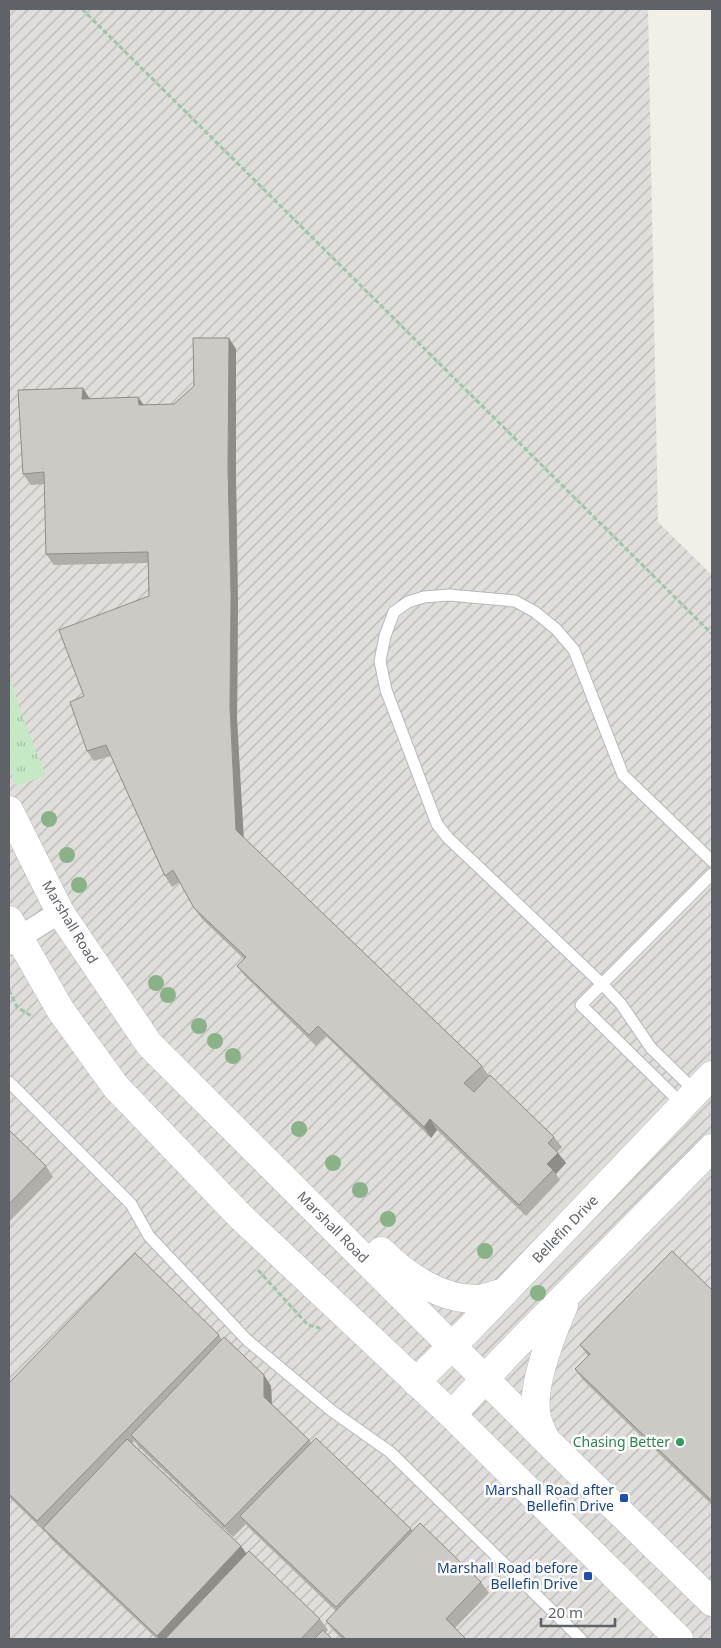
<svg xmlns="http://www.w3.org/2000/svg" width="721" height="1648" font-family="'Noto Sans',sans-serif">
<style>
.industrial{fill:url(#industrial-furrows)}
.grass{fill:url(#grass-tufts)}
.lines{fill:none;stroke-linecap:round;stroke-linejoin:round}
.service-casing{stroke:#b5b8bc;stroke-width:13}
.minor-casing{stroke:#b5b8bc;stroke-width:24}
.secondary-casing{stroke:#b6babf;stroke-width:29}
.path{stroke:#9cc7a9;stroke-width:3;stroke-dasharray:5 2.5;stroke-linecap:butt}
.service{stroke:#fff;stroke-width:11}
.minor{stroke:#fff;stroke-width:22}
.secondary{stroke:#fff;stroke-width:28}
.tree{fill:#89b387}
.wall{fill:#afaea9}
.shaded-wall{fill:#8f8d8a}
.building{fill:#cccac5;stroke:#8f8d8a}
.leisure-dot{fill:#2e9e5b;stroke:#fff;stroke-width:2}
.transit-dot{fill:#1a4fb4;stroke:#fff;stroke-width:2}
.labels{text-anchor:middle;stroke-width:5;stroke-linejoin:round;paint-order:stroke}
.street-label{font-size:14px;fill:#5f6368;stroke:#fff}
.leisure-label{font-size:14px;fill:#27864d;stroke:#fff;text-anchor:end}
.transit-label{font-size:14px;fill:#164399;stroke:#fff;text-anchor:end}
</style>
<defs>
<pattern id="industrial-furrows" width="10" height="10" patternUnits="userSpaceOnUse" patternTransform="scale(1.25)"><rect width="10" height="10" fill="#e0deda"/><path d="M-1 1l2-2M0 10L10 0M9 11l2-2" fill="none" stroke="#b9b8b5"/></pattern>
<pattern id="grass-tufts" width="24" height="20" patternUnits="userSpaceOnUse" patternTransform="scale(1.25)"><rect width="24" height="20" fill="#c5e8c5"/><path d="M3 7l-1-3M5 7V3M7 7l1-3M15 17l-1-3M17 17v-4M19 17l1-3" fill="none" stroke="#a3c0a4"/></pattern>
</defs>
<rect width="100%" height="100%" fill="#f1efe8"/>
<!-- industrial -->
<polygon class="industrial" points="9,9 648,9 658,522 712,575 712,1639 9,1639"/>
<!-- grass -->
<polygon class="grass" points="9,673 20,710 46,776 16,786 9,767"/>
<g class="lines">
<defs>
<g id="service">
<polyline points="9,1082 131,1204 149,1236 247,1340 332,1411 390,1452 581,1639"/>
<polyline points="696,1092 651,1048 621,1004 602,984 448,838 437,824 386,690 380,661 385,636 394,612 408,602 424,597 449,595 515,601 535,612 556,629 574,650 623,775 712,861"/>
<polyline points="683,1105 581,1005 712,874"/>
</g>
<polyline id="minor" points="9,944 60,912"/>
<g id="secondary">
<polyline points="9,810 60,912 149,1044 545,1439 712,1602"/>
<polyline points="9,920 61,1011 116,1087 240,1216 452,1415 679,1639"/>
<path d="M381,1251C406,1276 441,1300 478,1299C486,1298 496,1294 504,1292"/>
<polyline points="416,1382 472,1326 712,1075"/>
<polyline points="452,1415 504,1358 712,1148"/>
<path d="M545,1438C541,1430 537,1422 536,1412C532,1384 553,1331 564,1305"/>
</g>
</defs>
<!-- service casing -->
<use href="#service" class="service-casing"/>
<!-- minor casing -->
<use href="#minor" class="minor-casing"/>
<!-- secondary casing -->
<use href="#secondary" class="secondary-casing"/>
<!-- path -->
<g class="path">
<polyline points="82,9 712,634"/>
<polyline points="9,990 17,1007 33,1017"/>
<polyline points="258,1270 308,1325 320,1328"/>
</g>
<!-- service -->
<use href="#service" class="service"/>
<!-- minor -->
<use href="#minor" class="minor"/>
<!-- secondary -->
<use href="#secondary" class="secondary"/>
</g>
<!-- trees -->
<g class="tree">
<circle cx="49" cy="819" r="8"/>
<circle cx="67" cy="855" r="8"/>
<circle cx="79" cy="885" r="8"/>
<circle cx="156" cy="983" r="8"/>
<circle cx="168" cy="995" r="8"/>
<circle cx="199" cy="1026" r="8"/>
<circle cx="215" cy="1041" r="8"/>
<circle cx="233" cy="1056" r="8"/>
<circle cx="299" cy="1129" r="8"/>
<circle cx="333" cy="1163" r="8"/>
<circle cx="360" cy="1190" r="8"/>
<circle cx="388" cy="1219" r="8"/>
<circle cx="485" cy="1251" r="8"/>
<circle cx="538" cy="1293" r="8"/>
</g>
<!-- wall -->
<g class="wall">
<polygon points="236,349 236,480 238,606 237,719 243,837 482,1066 489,1076 554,1137 562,1147 557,1152 566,1163 556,1174 560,1180 526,1216 437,1130 431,1138 326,1036 316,1046 245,976 237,966 244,959 202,919 194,908 180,882 172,887 165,876 111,756 94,761 87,751 84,696 149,596 148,563 54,565 46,554 45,484 31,485 23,474 90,399 144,405 174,404"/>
<polygon points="9,1130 46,1166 53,1177 9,1222"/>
<polygon points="712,1290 712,1505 583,1380 575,1369 588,1356 580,1345"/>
<polygon points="219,1335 222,1340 271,1386 272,1404 309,1440 311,1443 411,1529 413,1531 481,1582 489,1593 455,1628 466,1639 342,1639 334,1631 326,1621 336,1611 248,1527 246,1524 233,1537 138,1446 134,1440 132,1443 241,1546 246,1554 320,1619 328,1630 325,1633 332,1639 157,1639 51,1539 45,1531 45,1532 9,1497 9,1383"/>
</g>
<!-- shaded-wall -->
<g class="shaded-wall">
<polygon points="229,338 236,349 236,480 238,606 237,719 244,841 236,830 230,708 228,469"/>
<polygon points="83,388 90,399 82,399"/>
<polygon points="138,397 146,408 139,405"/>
<polygon points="430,1119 437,1130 431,1138 424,1127"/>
<polygon points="558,1153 566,1163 556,1174 547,1164"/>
<polygon points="264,1375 271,1386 272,1408 264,1397"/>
<polygon points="241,1546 249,1557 171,1639 159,1639 157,1636"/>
</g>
<!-- building -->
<g class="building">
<polygon points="193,338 229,338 228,469 231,595 230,708 236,830 482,1066 464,1083 474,1092 490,1075 554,1137 548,1143 558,1153 547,1164 553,1170 519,1205 430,1119 424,1127 318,1026 309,1035 237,966 246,957 194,908 173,870 165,876 106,745 87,751 70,702 84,696 59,630 149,596 148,552 46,554 44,472 23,474 18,390 83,388 82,399 138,397 139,405 174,404 194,386"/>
<polygon points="9,1130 46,1166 9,1204"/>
<polygon points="672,1251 712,1290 712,1501 575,1369 590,1354 580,1345"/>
<polygon points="135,1253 219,1335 37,1521 9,1494 9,1383"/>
<polygon points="224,1337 264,1375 264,1397 309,1440 225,1526 131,1435"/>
<polygon points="316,1438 411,1529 336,1607 240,1516"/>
<polygon points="127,1439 241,1546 157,1636 43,1528"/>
<polygon points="420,1523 481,1582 446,1619 466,1639 346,1639 326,1621"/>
<polygon points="249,1551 320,1619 301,1639 165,1639"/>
<polygon points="323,1630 332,1639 314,1639"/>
</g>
<!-- markers -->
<circle class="leisure-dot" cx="680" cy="1442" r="5"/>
<g class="transit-dot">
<rect x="619" y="1493" width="10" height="10" rx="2.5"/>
<rect x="583" y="1571" width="10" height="10" rx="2.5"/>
</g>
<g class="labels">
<!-- street labels -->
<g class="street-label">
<text transform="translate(70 922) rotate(59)" y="5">Marshall Road</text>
<text transform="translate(333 1227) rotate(45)" y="5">Marshall Road</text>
<text transform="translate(565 1229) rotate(-46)" y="5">Bellefin Drive</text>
</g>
<!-- leisure labels -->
<g class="leisure-label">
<text x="670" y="1447">Chasing Better</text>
</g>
<!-- transit labels -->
<g class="transit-label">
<text x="614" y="1495">Marshall Road after<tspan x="614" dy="16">Bellefin Drive</tspan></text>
<text x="578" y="1573">Marshall Road before<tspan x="578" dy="16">Bellefin Drive</tspan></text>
</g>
</g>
<!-- border -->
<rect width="721" height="1648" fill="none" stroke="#5f6368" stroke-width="20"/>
<!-- scale -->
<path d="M541 1618v8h74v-8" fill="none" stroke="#5f6368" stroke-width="2.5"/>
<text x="548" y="1618" font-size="15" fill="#5f6368" stroke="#ffffff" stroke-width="4" paint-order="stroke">20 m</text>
</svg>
